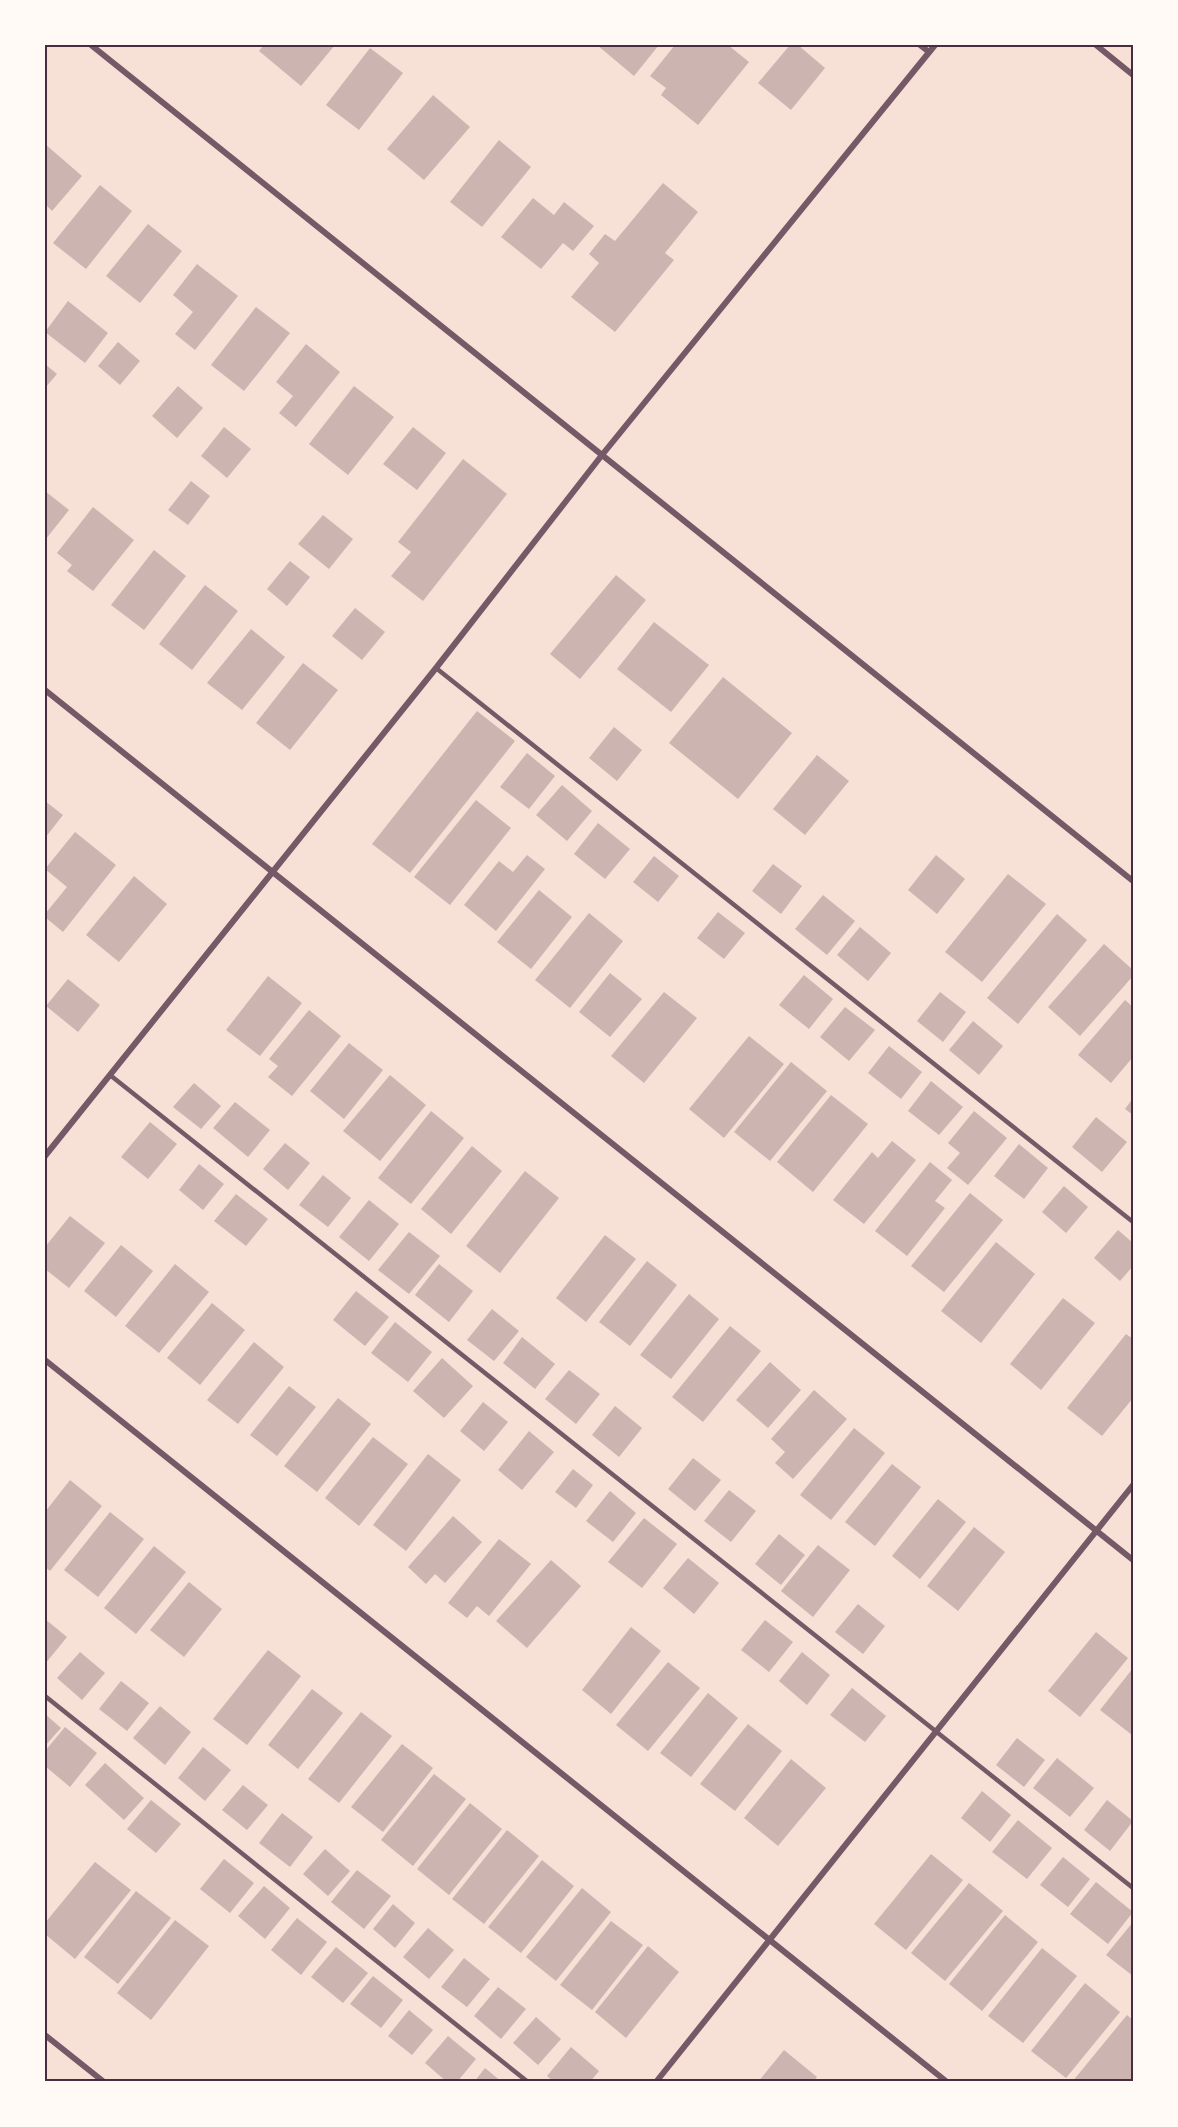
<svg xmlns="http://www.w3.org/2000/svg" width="1178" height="2127" font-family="Quicksand,sans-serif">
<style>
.building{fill:#ccb4b1}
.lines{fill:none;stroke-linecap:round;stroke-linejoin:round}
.service{stroke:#755966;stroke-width:4.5}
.minor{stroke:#755966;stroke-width:6}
.neatline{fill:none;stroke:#4a2c40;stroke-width:2}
</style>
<rect width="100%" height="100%" fill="#f7e1d7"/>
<!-- building -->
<g class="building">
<polygon points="264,45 335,45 301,86 259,51"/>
<polygon points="597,45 659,45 634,76"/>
<polygon points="675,45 728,45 749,62 698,125 661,95 666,88 650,76"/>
<polygon points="790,45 798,45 825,68 791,110 758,83"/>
<polygon points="370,48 403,73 359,130 326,105"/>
<polygon points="433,95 470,127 424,180 387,149"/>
<polygon points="499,140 531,167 482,227 450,202"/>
<polygon points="45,144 82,176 52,211 45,204"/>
<polygon points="663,183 698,212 665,253 674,260 615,332 571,297 599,263 589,254 605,234 615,241"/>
<polygon points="100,185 132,211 86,269 53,243"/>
<polygon points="533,198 554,215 564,202 594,226 573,251 563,243 541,269 501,237"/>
<polygon points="148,224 182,251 140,303 106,276"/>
<polygon points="197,264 238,296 195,350 175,334 193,312 173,295"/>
<polygon points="68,301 108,333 85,363 45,332"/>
<polygon points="256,307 290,333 244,391 211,365"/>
<polygon points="118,342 140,361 120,385 98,366"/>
<polygon points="306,344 340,372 296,427 279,413 293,396 276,382"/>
<polygon points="45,364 57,374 45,388"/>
<polygon points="178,386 203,408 177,438 152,416"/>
<polygon points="354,386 394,417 348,475 309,444"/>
<polygon points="224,427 251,449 227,478 201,456"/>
<polygon points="413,427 446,453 417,490 383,464"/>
<polygon points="463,459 507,494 423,601 391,576 411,552 398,542"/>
<polygon points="191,481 210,496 188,525 168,510"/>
<polygon points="45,491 69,510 45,540"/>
<polygon points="93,507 134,540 93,591 67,571 72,565 57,553"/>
<polygon points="323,515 353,539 329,569 298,544"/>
<polygon points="154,550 186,576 144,630 111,605"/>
<polygon points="290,561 310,577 287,606 267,589"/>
<polygon points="616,575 646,600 580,679 550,654"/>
<polygon points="205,585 238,611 192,670 159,644"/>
<polygon points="355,608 385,632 362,660 332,636"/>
<polygon points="654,622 709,665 671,712 617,669"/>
<polygon points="251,629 285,657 242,710 207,683"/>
<polygon points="303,663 338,690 290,750 256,723"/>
<polygon points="723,677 792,733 738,799 669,743"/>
<polygon points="477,711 515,741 410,873 372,844"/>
<polygon points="614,727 642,750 617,781 589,758"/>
<polygon points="527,753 555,776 529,809 500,787"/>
<polygon points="817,755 849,781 805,835 773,809"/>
<polygon points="562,785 592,811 567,841 536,815"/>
<polygon points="476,800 511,828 450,905 414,877"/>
<polygon points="45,801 63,815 45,838"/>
<polygon points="598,823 630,849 605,879 574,854"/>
<polygon points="75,832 116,865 63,932 45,917 45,914 67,887 45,869"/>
<polygon points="527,855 545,869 496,931 464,905 499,861 513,872"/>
<polygon points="936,855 965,879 937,914 908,890"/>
<polygon points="654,856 679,876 658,902 633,882"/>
<polygon points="773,864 802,886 781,914 752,891"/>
<polygon points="1008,874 1046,904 982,982 945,952"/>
<polygon points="134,876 167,904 119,962 86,935"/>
<polygon points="539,890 572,917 531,969 497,942"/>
<polygon points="823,895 855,921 827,955 795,929"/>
<polygon points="718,912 745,933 724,959 697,938"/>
<polygon points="589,913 623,941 570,1008 535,980"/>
<polygon points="1057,914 1087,940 1018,1024 987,998"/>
<polygon points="860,927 891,953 868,981 837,955"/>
<polygon points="1104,944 1133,970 1133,976 1080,1036 1048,1007"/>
<polygon points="610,973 642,999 610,1037 579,1012"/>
<polygon points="804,975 833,999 809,1029 779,1005"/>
<polygon points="268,976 302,1003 260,1056 226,1030"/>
<polygon points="68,979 100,1005 78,1032 46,1006"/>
<polygon points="664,992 697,1018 644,1083 611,1056"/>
<polygon points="940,992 966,1012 943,1042 917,1021"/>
<polygon points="1125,1000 1133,1007 1133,1057 1111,1083 1078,1055"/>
<polygon points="845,1007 875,1030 849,1061 820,1037"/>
<polygon points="309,1010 341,1036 292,1096 268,1077 278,1066 269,1059"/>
<polygon points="973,1021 1003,1046 979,1075 949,1050"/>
<polygon points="749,1036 784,1064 724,1138 689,1109"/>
<polygon points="349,1043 383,1070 344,1119 310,1091"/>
<polygon points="889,1046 922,1072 901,1099 868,1073"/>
<polygon points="791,1062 827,1091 770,1161 734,1132"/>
<polygon points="390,1075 426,1105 380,1161 343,1131"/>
<polygon points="931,1081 963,1107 939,1135 908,1111"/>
<polygon points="194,1083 221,1106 201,1129 173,1107"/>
<polygon points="831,1095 868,1124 813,1192 777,1162"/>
<polygon points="1133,1098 1133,1115 1125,1109"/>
<polygon points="235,1102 270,1130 248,1157 213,1128"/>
<polygon points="431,1111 464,1138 411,1204 378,1178"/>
<polygon points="974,1111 1007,1138 968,1185 947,1168 960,1153 948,1143"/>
<polygon points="1096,1117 1127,1142 1102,1172 1072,1147"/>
<polygon points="150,1122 177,1144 148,1179 121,1157"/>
<polygon points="892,1141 916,1160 864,1224 833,1200 872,1152 878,1158"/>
<polygon points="285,1143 310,1163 288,1190 263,1169"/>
<polygon points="1019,1144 1048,1168 1024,1199 994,1176"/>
<polygon points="472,1146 502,1171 451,1234 421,1209"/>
<polygon points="930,1162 952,1180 935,1201 945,1208 907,1256 875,1231"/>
<polygon points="199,1164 224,1184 203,1210 179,1190"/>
<polygon points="525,1171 559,1198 500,1273 466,1246"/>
<polygon points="323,1175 351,1198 328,1227 299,1205"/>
<polygon points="1064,1186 1088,1207 1066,1233 1042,1212"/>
<polygon points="970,1193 1003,1220 944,1292 911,1266"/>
<polygon points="236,1194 268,1219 246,1246 214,1221"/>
<polygon points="369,1200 399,1224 369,1261 339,1237"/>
<polygon points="70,1216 105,1243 69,1288 45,1269 45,1247"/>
<polygon points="1118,1230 1133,1243 1133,1266 1120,1281 1094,1258"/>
<polygon points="409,1232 440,1256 409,1294 378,1270"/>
<polygon points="605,1235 636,1259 586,1322 556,1298"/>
<polygon points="996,1242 1035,1274 981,1343 941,1311"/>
<polygon points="121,1245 153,1271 116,1317 84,1291"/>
<polygon points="647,1261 677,1285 630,1346 599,1322"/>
<polygon points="175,1264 209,1292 159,1353 125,1326"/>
<polygon points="439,1264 473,1291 449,1322 415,1295"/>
<polygon points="356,1291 389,1317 365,1346 333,1320"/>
<polygon points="689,1294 719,1319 671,1379 640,1355"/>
<polygon points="1063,1298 1095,1323 1041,1390 1010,1364"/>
<polygon points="212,1303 245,1330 200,1385 167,1358"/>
<polygon points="492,1309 519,1331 494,1361 467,1340"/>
<polygon points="395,1322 432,1352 408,1382 371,1353"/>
<polygon points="730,1326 761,1351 703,1422 672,1397"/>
<polygon points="1126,1334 1133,1339 1133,1398 1102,1436 1067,1408"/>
<polygon points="522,1337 555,1364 535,1389 503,1363"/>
<polygon points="254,1342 284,1367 238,1424 207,1400"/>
<polygon points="442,1358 473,1386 444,1418 413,1391"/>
<polygon points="770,1362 801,1390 768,1428 736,1400"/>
<polygon points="569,1370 600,1394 576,1424 545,1399"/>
<polygon points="289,1386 316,1407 277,1456 250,1435"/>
<polygon points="814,1390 847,1419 793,1479 775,1463 785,1452 771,1439"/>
<polygon points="338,1398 371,1424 317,1492 284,1466"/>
<polygon points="483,1402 508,1422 484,1451 460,1431"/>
<polygon points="615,1406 642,1428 619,1457 592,1435"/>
<polygon points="854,1428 885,1453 831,1520 800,1495"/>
<polygon points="529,1431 554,1452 522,1490 498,1470"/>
<polygon points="373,1437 408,1464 359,1526 325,1498"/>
<polygon points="428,1454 461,1480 406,1551 373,1525"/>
<polygon points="693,1458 721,1480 695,1511 668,1489"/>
<polygon points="892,1464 921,1487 875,1546 845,1522"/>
<polygon points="573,1469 593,1485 576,1508 555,1492"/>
<polygon points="70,1480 102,1506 50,1571 45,1567 45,1512"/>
<polygon points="729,1490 756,1511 731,1542 704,1521"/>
<polygon points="610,1491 636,1513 613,1542 586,1521"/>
<polygon points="938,1499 966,1522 920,1579 892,1556"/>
<polygon points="110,1512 144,1539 98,1597 64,1570"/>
<polygon points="453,1516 482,1542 445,1583 435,1574 426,1584 408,1567"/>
<polygon points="644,1518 677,1544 642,1588 608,1562"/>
<polygon points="974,1527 1005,1552 958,1611 927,1586"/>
<polygon points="779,1534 805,1555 781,1585 755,1564"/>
<polygon points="499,1539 531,1564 489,1616 477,1606 467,1618 448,1603"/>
<polygon points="818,1545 850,1570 813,1617 781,1591"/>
<polygon points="154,1546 186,1572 136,1634 104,1608"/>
<polygon points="688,1558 719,1583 694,1614 663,1588"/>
<polygon points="551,1560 581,1586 527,1648 496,1621"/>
<polygon points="189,1582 222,1609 184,1657 150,1630"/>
<polygon points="858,1604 885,1626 863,1654 835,1632"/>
<polygon points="45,1619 67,1637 45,1664"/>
<polygon points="765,1620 793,1642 769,1672 741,1650"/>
<polygon points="631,1627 661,1651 611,1714 582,1690"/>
<polygon points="1096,1632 1128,1658 1080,1717 1048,1691"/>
<polygon points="268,1650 301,1676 247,1745 213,1719"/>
<polygon points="80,1652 105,1673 82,1700 57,1678"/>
<polygon points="802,1652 830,1675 807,1705 779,1681"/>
<polygon points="668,1662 700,1688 648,1751 616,1725"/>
<polygon points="1133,1668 1133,1734 1132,1735 1100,1710"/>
<polygon points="121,1681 149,1703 127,1731 99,1709"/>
<polygon points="852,1688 886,1716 865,1742 830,1715"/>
<polygon points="312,1689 343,1713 298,1769 268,1745"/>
<polygon points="708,1693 738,1718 691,1777 660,1753"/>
<polygon points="160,1706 191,1732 165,1765 133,1738"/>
<polygon points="361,1712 392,1736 339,1803 308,1779"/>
<polygon points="45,1714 61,1728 45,1746"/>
<polygon points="748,1724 782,1751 735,1811 700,1784"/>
<polygon points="65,1727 97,1753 70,1787 45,1766 45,1751"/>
<polygon points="1017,1738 1045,1760 1024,1787 996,1765"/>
<polygon points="402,1744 433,1768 383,1832 351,1807"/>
<polygon points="203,1747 231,1770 205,1801 178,1778"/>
<polygon points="1057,1758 1094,1788 1070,1817 1033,1788"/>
<polygon points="791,1759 826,1788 778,1846 744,1818"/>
<polygon points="105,1763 144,1798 124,1820 85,1785"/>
<polygon points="434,1774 466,1799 413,1866 381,1840"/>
<polygon points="243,1785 268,1805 247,1830 222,1810"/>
<polygon points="982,1791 1011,1815 990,1842 961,1818"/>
<polygon points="151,1800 181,1824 156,1853 127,1829"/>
<polygon points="1107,1800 1133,1821 1110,1851 1084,1830"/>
<polygon points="470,1803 502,1829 449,1895 417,1869"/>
<polygon points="282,1813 313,1837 290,1867 259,1843"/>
<polygon points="1018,1820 1052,1848 1027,1879 992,1852"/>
<polygon points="507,1830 539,1856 484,1924 452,1899"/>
<polygon points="325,1849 350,1871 328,1896 303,1874"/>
<polygon points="931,1854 963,1880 906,1950 874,1924"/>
<polygon points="1063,1857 1090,1879 1068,1907 1040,1885"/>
<polygon points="224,1859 254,1883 230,1913 200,1889"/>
<polygon points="542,1860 574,1886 521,1953 488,1927"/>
<polygon points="95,1862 131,1890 75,1959 45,1934 45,1923"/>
<polygon points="357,1870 391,1896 364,1929 331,1902"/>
<polygon points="1096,1882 1133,1912 1108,1944 1070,1914"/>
<polygon points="969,1883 1003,1911 945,1981 911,1953"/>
<polygon points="264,1886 290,1908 265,1939 238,1916"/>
<polygon points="582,1888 611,1912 556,1981 526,1957"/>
<polygon points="136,1891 171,1918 118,1984 84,1957"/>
<polygon points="393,1904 415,1923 395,1948 373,1929"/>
<polygon points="1005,1915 1038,1942 982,2011 949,1984"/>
<polygon points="297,1918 327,1942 301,1975 271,1950"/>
<polygon points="175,1920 209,1946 151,2020 117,1993"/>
<polygon points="611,1921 643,1945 592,2010 560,1985"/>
<polygon points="1133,1922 1133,1976 1106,1955"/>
<polygon points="428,1928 454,1950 429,1979 403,1957"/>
<polygon points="648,1946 679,1972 626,2038 595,2012"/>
<polygon points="336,1947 368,1973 343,2003 311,1977"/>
<polygon points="1042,1948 1077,1976 1023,2043 988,2016"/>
<polygon points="464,1958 490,1979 467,2007 441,1987"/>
<polygon points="373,1976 403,2000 381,2028 350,2004"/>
<polygon points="1085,1983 1120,2012 1066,2078 1031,2051"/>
<polygon points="498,1987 526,2009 501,2039 474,2016"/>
<polygon points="409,2010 433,2030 412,2055 388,2036"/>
<polygon points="1127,2015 1133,2020 1133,2077 1129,2082 1072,2082"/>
<polygon points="536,2017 561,2039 538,2065 513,2043"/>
<polygon points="448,2036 476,2059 457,2082 447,2082 425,2063"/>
<polygon points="571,2047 599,2071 590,2082 554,2082 547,2076"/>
<polygon points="784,2050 817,2077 813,2082 758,2082"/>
<polygon points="485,2068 502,2082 474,2082"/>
</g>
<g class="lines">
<!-- service -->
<g class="service">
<polyline points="436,668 1133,1222"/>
<polyline points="110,1075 1133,1888"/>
<polyline points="45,1696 528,2082"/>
</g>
<!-- minor -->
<g class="minor">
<polyline points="91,45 1133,881"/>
<polyline points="920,45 929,52"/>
<polyline points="1096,45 1133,75"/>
<polyline points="45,690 1133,1560"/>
<polyline points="45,1156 436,668 602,455 935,45"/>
<polyline points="45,1360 947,2082"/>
<polyline points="45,2035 104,2082"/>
<polyline points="656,2082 1133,1485"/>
</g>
</g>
<!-- border -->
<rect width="1178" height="2127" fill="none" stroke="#fffaf5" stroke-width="93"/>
<rect x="46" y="46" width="1086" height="2034" class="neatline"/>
</svg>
